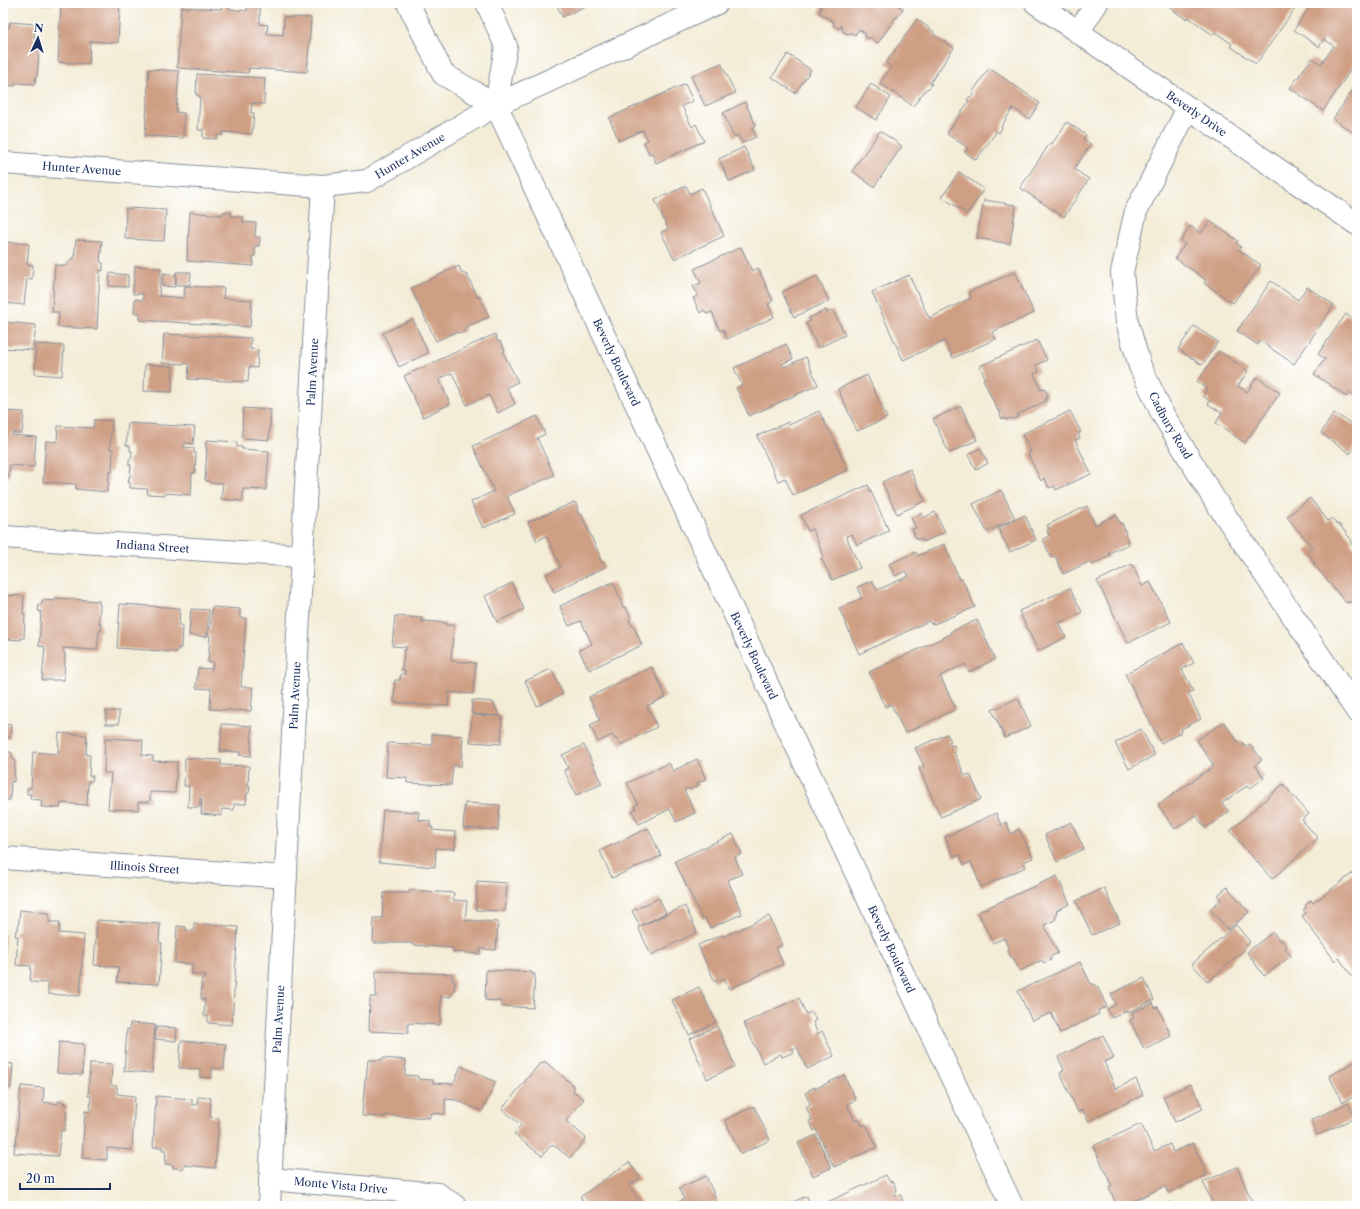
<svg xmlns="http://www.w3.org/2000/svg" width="1360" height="1209" font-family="'Libre Caslon Text',serif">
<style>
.building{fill:#cf9f84}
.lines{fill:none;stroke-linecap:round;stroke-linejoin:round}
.street-casing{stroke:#878e9a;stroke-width:24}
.secondary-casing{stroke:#878e9a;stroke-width:24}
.street{stroke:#fff;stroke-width:22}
.secondary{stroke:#fff;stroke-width:22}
.labels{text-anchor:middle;stroke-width:3;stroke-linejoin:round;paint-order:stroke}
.street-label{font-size:11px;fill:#1b2f5e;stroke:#fff}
</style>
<rect width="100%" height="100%" fill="#fff"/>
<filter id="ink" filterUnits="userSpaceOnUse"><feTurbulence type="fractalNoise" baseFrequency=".025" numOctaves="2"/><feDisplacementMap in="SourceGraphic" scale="8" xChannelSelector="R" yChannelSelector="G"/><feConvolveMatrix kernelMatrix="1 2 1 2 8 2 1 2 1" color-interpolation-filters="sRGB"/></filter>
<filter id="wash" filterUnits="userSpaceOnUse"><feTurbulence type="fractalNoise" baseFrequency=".012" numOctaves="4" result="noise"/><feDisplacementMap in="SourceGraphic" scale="16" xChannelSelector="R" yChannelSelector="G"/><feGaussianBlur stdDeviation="0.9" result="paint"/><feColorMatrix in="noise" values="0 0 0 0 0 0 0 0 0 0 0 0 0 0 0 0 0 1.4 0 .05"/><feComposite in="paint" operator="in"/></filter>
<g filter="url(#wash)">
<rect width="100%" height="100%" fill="#f3ecd6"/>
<g id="blocks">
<!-- building -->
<g class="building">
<polygon points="39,3 53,3 53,5 39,4"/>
<polygon points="61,3 120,3 118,43 90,41 89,64 58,62"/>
<polygon points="294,3 311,3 311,6 294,4"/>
<polygon points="556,3 592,3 562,17"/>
<polygon points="826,3 830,3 833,5 835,3 894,3 903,9 897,18 896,17 878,43 870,37 868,39 864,36 866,34 859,29 855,35 852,33 848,34 842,31 842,26 841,26 839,29 833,25 834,22 819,13 821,9 820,8 823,4 824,5"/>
<polygon points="1173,3 1299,3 1256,64 1230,46 1232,44 1215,32 1213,35 1188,17 1186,19 1170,8"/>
<polygon points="1312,3 1357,3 1357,57 1353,63 1354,65 1323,111 1290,88 1312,58 1321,64 1334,46 1324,39 1319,47 1294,30"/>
<polygon points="222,6 229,6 229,9 247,11 247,6 260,7 260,24 268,25 267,34 283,35 284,17 311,18 307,72 249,68 248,73 177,68 181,7 221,9"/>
<polygon points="917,19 934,32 933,34 954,48 930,83 932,84 928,89 927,88 913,106 880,83 891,67 886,63"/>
<polygon points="10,22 35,24 34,39 40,40 37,76 36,76 35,84 16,83 15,86 3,85 3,27 9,28"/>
<polygon points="788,54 811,70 795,93 772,77"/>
<polygon points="721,63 735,93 705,106 691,76"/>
<polygon points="989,68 1040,103 1029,119 1013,108 1001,127 1002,128 999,133 997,131 976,160 965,152 968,148 947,134 969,101 967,100 970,96 972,97 974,94 972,93"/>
<polygon points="149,69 179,71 176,112 184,113 183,138 145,136"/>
<polygon points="197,74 265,78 264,104 252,103 251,113 254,113 252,134 223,132 223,135 217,135 217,139 203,138 203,130 198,130 200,96 196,95"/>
<polygon points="685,84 693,101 682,106 692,127 696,124 704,141 656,163 652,153 649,154 644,142 648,140 643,130 619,141 609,118"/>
<polygon points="871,84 891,97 876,120 856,107"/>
<polygon points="1357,84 1357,135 1333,119"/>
<polygon points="745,102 756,126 752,128 756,137 742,143 738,135 734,137 723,113"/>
<polygon points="1067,122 1086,135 1083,139 1091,144 1074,169 1089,179 1064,217 1020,188 1050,143 1052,144"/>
<polygon points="880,131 902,146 874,187 852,171"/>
<polygon points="744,147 755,170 729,181 719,159"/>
<polygon points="959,172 984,189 967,214 942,197"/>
<polygon points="686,186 690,194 702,188 724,236 674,259 661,232 668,229 655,200"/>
<polygon points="984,200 1016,205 1010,244 977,238"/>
<polygon points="126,208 166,210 164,241 125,239"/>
<polygon points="190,212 222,215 223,212 231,212 231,216 243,217 243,222 256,223 255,237 260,237 259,246 255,246 255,256 253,256 253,266 187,261"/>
<polygon points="1210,221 1238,241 1236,243 1241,247 1239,250 1261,265 1233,303 1204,283 1206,280 1175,258 1185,244 1181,241 1190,226 1201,233"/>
<polygon points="3,233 5,234 4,242 29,244 27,264 33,265 32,279 27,279 24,305 3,303"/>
<polygon points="76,240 102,241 100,262 103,263 103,271 100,270 97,329 58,327 59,312 52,312 55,265 66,266 67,264 72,258 74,259"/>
<polygon points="741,247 752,271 758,268 773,301 768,304 774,317 727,339 723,329 720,331 712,312 707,314 704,310 700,313 693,298 698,296 693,286 701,283 694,269"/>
<polygon points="135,266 161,268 159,296 184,298 185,286 224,288 223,298 252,300 250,327 140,320 140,313 134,313 135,299 143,300 143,294 133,294"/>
<polygon points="459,266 462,273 467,275 478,298 480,297 489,317 465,327 465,331 459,333 456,332 436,341 411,288"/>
<polygon points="176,272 191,272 190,285 176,285"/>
<polygon points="1015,272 1034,313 992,332 996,339 953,358 945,341 903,360 872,292 909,275 929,318 971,298 969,292"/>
<polygon points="110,273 128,275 128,287 109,286"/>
<polygon points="163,273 176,275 175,287 162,286"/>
<polygon points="817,276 829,301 794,317 782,292"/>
<polygon points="1271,281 1298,300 1307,287 1334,305 1294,364 1260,341 1258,345 1237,331"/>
<polygon points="826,310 827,313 833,310 845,335 818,348 806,323 810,321 809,318"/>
<polygon points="1346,314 1357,322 1357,397 1350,392 1347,397 1314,374 1325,359 1318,354"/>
<polygon points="413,319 428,353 399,367 383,333"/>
<polygon points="3,322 36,325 33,350 3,348"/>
<polygon points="1194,326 1218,342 1202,365 1178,349"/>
<polygon points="164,334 251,338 250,349 258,350 257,368 249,367 248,382 188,379 189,364 162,363"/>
<polygon points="495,334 498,342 500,341 505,351 503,352 518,382 507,387 515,404 498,413 489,395 467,405 452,373 439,379 450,404 423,417 404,376"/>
<polygon points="1037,340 1047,360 1036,365 1039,372 1034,374 1041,390 1045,389 1048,397 1045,399 1046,401 1017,415 1018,417 1012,419 1011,418 1005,420 1004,418 1002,419 1000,414 1001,414 1000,411 998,411 983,379 985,378 980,366"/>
<polygon points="36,344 64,346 62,376 35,374"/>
<polygon points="786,344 793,359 782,364 784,367 806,357 818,385 749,416 736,388 742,385 734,368"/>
<polygon points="1219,351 1248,371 1238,386 1247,392 1257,377 1280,393 1245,443 1216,423 1222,413 1208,404 1210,401 1203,396 1207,389 1197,382"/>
<polygon points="145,364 173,366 172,392 144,391"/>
<polygon points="867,375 887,418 857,431 838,389"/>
<polygon points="961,406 977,440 949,453 933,419"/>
<polygon points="243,408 271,410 269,440 242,438"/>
<polygon points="3,411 24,412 22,433 12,433 12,435 36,437 34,467 10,465 9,477 3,476"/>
<polygon points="819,411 828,429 829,429 848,470 793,495 785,478 778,481 757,436 788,422 789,425"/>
<polygon points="1070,411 1081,432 1078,433 1080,438 1075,440 1091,474 1056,490 1054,486 1049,488 1044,478 1041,481 1028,454 1031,452 1022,434"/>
<polygon points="1334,413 1357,427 1357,444 1350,454 1321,433"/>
<polygon points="537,416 545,434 537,438 554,475 507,496 515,514 483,528 471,502 494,491 473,446"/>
<polygon points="94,420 112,421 110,449 113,449 112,472 109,472 108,487 107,487 107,492 76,489 76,484 43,482 46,441 57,442 58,426 93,428"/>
<polygon points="128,423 195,427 193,444 185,443 184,447 194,448 194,453 196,453 195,473 192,473 191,495 166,493 166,495 147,494 148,489 130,488 130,482 128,482 129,477 130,477 131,465 129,465 129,459 131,459 132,451 130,451 130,446 126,445"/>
<polygon points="206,440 237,442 237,447 242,447 242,449 269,451 266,490 243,489 243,501 221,499 223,483 210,483 208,481 205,480 207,449 206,449"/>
<polygon points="980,448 988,463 976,470 968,455"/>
<polygon points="910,469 925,501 897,514 882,482"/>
<polygon points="868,485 889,531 857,545 852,534 846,536 860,568 832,580 821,558 824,556 812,529 808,531 801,515"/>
<polygon points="1001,490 1015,518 987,532 973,504"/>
<polygon points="1310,498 1328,521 1332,518 1338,525 1339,524 1352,541 1350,542 1357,550 1357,597 1349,603 1348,601 1346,603 1313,563 1315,562 1306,551 1312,547 1287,517"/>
<polygon points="575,502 578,508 577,509 579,515 581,514 600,556 599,557 602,563 603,562 605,567 554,592 546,574 561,567 546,536 537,541 528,522"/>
<polygon points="1087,506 1095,525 1116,515 1120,524 1122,523 1126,533 1125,534 1129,544 1109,553 1110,556 1091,565 1089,562 1063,574 1055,556 1051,558 1043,539 1049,536 1047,530 1049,529 1047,525"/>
<polygon points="935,512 945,532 923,542 921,538 917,540 912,529 916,528 911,518 921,513 923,518"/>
<polygon points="1025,515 1036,540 1010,552 998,528"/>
<polygon points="944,544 960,580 962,579 975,607 934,624 934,623 931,624 929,621 859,654 839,608 862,598 857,587 872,581 877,590 909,576 906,571 895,576 889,564 916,552 918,556"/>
<polygon points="1132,564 1142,586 1150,582 1171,622 1128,643 1097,581"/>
<polygon points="613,582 622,602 621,603 623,607 626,608 631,618 629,620 632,626 633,625 642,645 589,670 579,650 592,644 581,621 569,626 560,606"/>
<polygon points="512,583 524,609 497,622 485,596"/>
<polygon points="1070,588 1082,612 1059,623 1066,637 1038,651 1019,611"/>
<polygon points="3,595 24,596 23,614 25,614 24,638 21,638 21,640 3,639"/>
<polygon points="55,598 99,601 99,604 100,604 99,624 101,624 101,631 99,631 97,650 63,648 64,653 65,653 64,680 42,680 45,647 39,646 41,611 38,611 39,604 42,604 42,600 55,601"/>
<polygon points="120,604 180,608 179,626 182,626 181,648 178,648 177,652 117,648"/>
<polygon points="212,607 240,609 240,618 246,618 241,687 253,687 251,711 210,709 211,689 196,688 198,668 212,669 213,662 208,662 210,635 208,635 208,629 210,629"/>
<polygon points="191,609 209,610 207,637 189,635"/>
<polygon points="395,616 422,618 422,623 423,623 424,621 446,623 446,625 454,625 451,661 476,663 473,694 449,692 448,706 431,705 431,706 394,702 395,680 400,680 401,674 405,674 405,670 402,670 404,650 406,650 407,647 392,646"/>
<polygon points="977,620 995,659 969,672 965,664 940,676 956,709 905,733 891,704 885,707 869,672 951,634 950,632"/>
<polygon points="1183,643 1194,663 1182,669 1193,691 1188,693 1201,719 1181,729 1182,732 1161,743 1125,674"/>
<polygon points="652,667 666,697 647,706 657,727 620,745 616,738 615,739 612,735 598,742 590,725 600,720 589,697"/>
<polygon points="551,669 563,694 537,706 525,681"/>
<polygon points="1018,698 1031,726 1005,738 992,710"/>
<polygon points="472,700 493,702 499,716 472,714"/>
<rect x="106" y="711" width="13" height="13"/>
<polygon points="472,715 502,716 501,744 470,742"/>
<polygon points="1224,722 1239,743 1242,742 1245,747 1250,744 1262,760 1255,765 1264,778 1249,789 1247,786 1222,803 1229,812 1205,828 1196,815 1175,829 1158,805 1214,766 1197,740"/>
<polygon points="3,724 11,725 10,738 3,738"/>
<polygon points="222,724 252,726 251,756 239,755 240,752 220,751"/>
<polygon points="1141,729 1155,755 1129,769 1115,743"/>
<polygon points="59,733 87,735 86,755 90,755 89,776 93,776 92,781 88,781 87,805 61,803 60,808 41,807 42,800 30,799 31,794 27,794 27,788 31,788 33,752 58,754"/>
<polygon points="432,734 463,736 461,766 453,766 451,785 407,783 407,778 386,777 388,743 432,745"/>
<polygon points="947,734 951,741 949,742 951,746 954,745 956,751 954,752 965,776 970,774 981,799 941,817 919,768 924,766 915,748"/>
<polygon points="105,738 143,740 142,755 153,756 153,761 177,762 175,793 150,792 150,802 138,802 138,810 108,809 111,773 104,773"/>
<polygon points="584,745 602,784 576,795 564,770 568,768 562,755"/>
<polygon points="7,752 11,752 13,759 15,760 14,782 11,781 10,800 3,800 3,755 7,755"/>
<polygon points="185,758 221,760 221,765 249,766 248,786 250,786 249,793 247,793 246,804 234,804 234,810 222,809 222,816 201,814 202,799 200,799 200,807 188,807 189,786 184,786"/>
<polygon points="697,759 706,779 697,783 699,785 689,790 688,788 684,790 695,813 676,822 670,809 639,824 632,811 636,809 634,806 638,804 627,783 669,763 673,771"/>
<polygon points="1283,784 1309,814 1302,820 1318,838 1272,879 1230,831"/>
<polygon points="465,803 500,805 498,830 463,828"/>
<polygon points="383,810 419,812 418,820 430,821 430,827 433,827 432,830 456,832 455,849 436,848 435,867 379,862"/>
<polygon points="996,813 1001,825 1006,822 1011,834 1019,829 1033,858 1023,862 1026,867 981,887 971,862 964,865 960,855 954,857 945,837"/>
<polygon points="1071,822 1084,849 1057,862 1045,835"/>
<polygon points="648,828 661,856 612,878 600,851"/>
<polygon points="733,834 742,854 735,857 742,874 728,880 742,914 710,928 705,918 702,919 675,861"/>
<polygon points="1357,870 1357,981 1356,982 1339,958 1335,961 1302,916 1306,913 1303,910 1306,908 1305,906 1311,900 1313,903"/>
<polygon points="1057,876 1070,904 1057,910 1055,920 1044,925 1058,953 1050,957 1051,960 1044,963 1042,960 1020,971 1013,958 1011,957 1008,951 1009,949 1004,938 993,943 978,912"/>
<polygon points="477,881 507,883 505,911 476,910"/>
<polygon points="1227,887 1249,912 1228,930 1210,909 1221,900 1218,895"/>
<polygon points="1104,888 1120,923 1092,935 1076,901"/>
<polygon points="410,890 454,893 453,900 467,901 465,920 498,922 496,950 480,949 480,954 453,952 453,948 412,945 412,943 373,943 374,918 382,918 384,893 409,893"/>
<polygon points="659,898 666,913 640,926 632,911"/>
<polygon points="685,906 697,932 651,955 638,927"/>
<polygon points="20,910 49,913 49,922 60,922 59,933 84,935 80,996 48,994 48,983 30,982 31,966 16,965 18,936 15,936 16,930 18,930"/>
<polygon points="769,916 782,945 776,948 783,964 729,989 724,978 715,982 698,945 721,935 722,937"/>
<polygon points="97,920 160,924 159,942 162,943 159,984 117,982 119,967 94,965"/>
<polygon points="194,923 238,927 232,1025 208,1023 208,1016 204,1016 205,999 201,999 202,978 205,979 206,975 192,974 193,964 175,963 177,926 186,927 186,930 194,931"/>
<polygon points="1236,925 1250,942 1244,947 1245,949 1208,982 1192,964"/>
<polygon points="1273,932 1280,941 1282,940 1287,946 1285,948 1291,956 1264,976 1247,952"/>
<polygon points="3,934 5,934 4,950 3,950"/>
<polygon points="1080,962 1091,984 1093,984 1097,986 1107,1007 1098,1010 1099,1014 1060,1033 1051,1013 1032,1021 1018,991"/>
<polygon points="486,970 532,972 532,974 535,974 533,1008 501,1006 501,1001 485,1000"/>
<polygon points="376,971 452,974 452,978 455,982 454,991 451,994 451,997 441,996 440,1025 408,1023 408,1033 369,1031 370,997 376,997"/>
<polygon points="1144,978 1154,1000 1127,1013 1127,1011 1112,1018 1107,1009 1116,1004 1111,994"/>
<polygon points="699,987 716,1022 689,1035 672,1000"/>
<polygon points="799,998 806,1014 812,1012 816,1020 813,1022 818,1034 822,1031 834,1056 807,1069 797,1047 792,1049 794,1052 782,1057 781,1054 763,1063 744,1023"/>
<polygon points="1153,1003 1155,1008 1158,1007 1171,1036 1144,1049 1130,1020 1134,1018 1132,1013"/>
<polygon points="130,1023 155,1025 152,1073 124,1071 127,1029 130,1030"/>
<polygon points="717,1026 735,1066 707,1079 689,1039"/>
<polygon points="156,1027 177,1028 176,1041 155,1039"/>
<polygon points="1103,1035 1114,1058 1104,1062 1116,1089 1136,1079 1143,1095 1088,1121 1083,1110 1078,1112 1060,1073 1064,1070 1058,1057"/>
<polygon points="181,1041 226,1044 224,1069 212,1068 212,1078 200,1077 200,1069 179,1068"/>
<polygon points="59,1042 84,1044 82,1075 57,1073"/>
<polygon points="382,1058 406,1060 405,1075 418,1076 418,1079 433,1080 433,1083 453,1084 461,1066 496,1082 482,1111 456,1100 445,1099 445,1114 430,1113 430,1118 385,1115 385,1117 362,1116 365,1079 366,1079 368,1060 382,1060"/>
<polygon points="544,1061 572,1084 574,1087 573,1091 584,1099 566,1121 586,1138 570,1158 552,1144 542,1156 514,1134 521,1125 502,1109 540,1063 542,1064"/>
<polygon points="1356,1061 1357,1095 1343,1102 1329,1076"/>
<polygon points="3,1063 13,1064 11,1088 3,1087"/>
<polygon points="90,1063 112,1064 111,1085 117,1086 117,1094 135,1096 132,1150 107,1148 107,1160 82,1158 85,1111 90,1112 91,1096 88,1096"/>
<polygon points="844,1075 856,1100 847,1104 855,1121 859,1119 862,1126 866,1124 877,1147 834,1167 816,1129 814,1131 809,1121 812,1120 806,1107 811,1105 805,1093 809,1091 809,1090 815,1087 815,1089"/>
<polygon points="1191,1084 1203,1109 1175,1122 1163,1097"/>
<polygon points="21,1086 44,1088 43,1102 58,1104 58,1101 64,1102 63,1104 67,1104 65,1130 61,1130 58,1156 14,1153 15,1143 16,1144"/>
<polygon points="156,1096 192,1099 192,1105 197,1105 198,1097 211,1098 210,1117 219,1118 215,1168 184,1165 184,1169 173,1168 173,1165 165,1164 166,1150 162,1150 162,1147 153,1147"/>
<polygon points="1348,1103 1355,1118 1317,1135 1311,1120"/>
<polygon points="754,1106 770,1140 741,1154 725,1120"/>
<polygon points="1141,1124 1154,1151 1170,1144 1173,1152 1193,1143 1207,1175 1168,1193 1165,1186 1123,1206 1117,1206 1109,1187 1112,1186 1093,1146"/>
<polygon points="816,1135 831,1168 813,1176 798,1143"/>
<polygon points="629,1162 640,1178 629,1186 643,1206 587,1206 580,1197"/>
<polygon points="1237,1167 1254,1206 1214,1206 1203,1182"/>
<polygon points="886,1175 889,1181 893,1182 896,1189 895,1192 896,1196 900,1194 904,1203 900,1204 901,1206 819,1206"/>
<polygon points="706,1176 717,1201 705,1206 670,1206 684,1199 679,1188"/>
<polygon points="807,1196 811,1206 784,1206"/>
<polygon points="1170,1202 1172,1206 1162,1206"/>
</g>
</g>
</g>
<g filter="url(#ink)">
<use href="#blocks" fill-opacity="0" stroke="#878e9a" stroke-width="1"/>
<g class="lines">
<defs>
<g id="street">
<polyline points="1078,32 1097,3"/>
<path id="s1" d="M1188,108L1136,211L1122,272L1127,322L1140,366L1162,413L1214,499L1357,711"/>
<path id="s2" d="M3,163L323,186L367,181L496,105"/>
<path id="s3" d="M3,537L302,556"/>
<path id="s4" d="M3,858L286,877"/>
<path id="s5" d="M270,1179L438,1194L455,1206"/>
<path id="s6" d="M269,1206L302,556L323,186"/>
</g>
<g id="secondary">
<polyline points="408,3 443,74 496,105"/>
<path id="s7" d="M487,3L506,46L496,105L1012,1206"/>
<path id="s8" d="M1036,3L1357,224"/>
<polyline points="496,105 717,3"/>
</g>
</defs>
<!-- street casing -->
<use href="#street" class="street-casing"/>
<!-- secondary casing -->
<use href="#secondary" class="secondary-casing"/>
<!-- street -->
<use href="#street" class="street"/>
<!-- secondary -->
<use href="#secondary" class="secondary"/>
</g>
</g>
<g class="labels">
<!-- street labels -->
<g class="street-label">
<text dy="4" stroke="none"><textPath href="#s8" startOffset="195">Beverly Drive</textPath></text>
<text dy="4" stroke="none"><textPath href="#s2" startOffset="415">Hunter Avenue</textPath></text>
<text dy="4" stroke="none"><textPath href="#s2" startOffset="79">Hunter Avenue</textPath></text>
<text dy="4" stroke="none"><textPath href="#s7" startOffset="391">Beverly Boulevard</textPath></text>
<text dy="4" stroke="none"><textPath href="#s6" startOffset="835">Palm Avenue</textPath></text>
<text dy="4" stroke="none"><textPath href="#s1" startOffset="341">Cadbury Road</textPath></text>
<text dy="4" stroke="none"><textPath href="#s3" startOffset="150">Indiana Street</textPath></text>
<text dy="4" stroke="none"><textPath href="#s7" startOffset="715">Beverly Boulevard</textPath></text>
<text dy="4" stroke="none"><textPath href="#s6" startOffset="511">Palm Avenue</textPath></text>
<text dy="4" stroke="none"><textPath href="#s4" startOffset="142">Illinois Street</textPath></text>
<text dy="4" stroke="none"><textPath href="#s7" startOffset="1039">Beverly Boulevard</textPath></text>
<text dy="4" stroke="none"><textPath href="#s6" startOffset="187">Palm Avenue</textPath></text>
<text dy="4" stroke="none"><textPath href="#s5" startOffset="71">Monte Vista Drive</textPath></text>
</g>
</g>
<!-- margin -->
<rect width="1360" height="1209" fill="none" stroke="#fff" stroke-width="16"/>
<!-- north arrow -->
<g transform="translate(38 38) rotate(4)" stroke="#ffffff" stroke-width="3" paint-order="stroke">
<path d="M0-3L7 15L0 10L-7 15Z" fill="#1b2f5e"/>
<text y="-6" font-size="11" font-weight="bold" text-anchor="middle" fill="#1b2f5e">N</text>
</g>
<!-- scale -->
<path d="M20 1183v6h90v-6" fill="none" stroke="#1b2f5e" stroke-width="2"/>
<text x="26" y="1183" font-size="12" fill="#1b2f5e" stroke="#ffffff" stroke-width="3" paint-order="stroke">20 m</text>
</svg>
